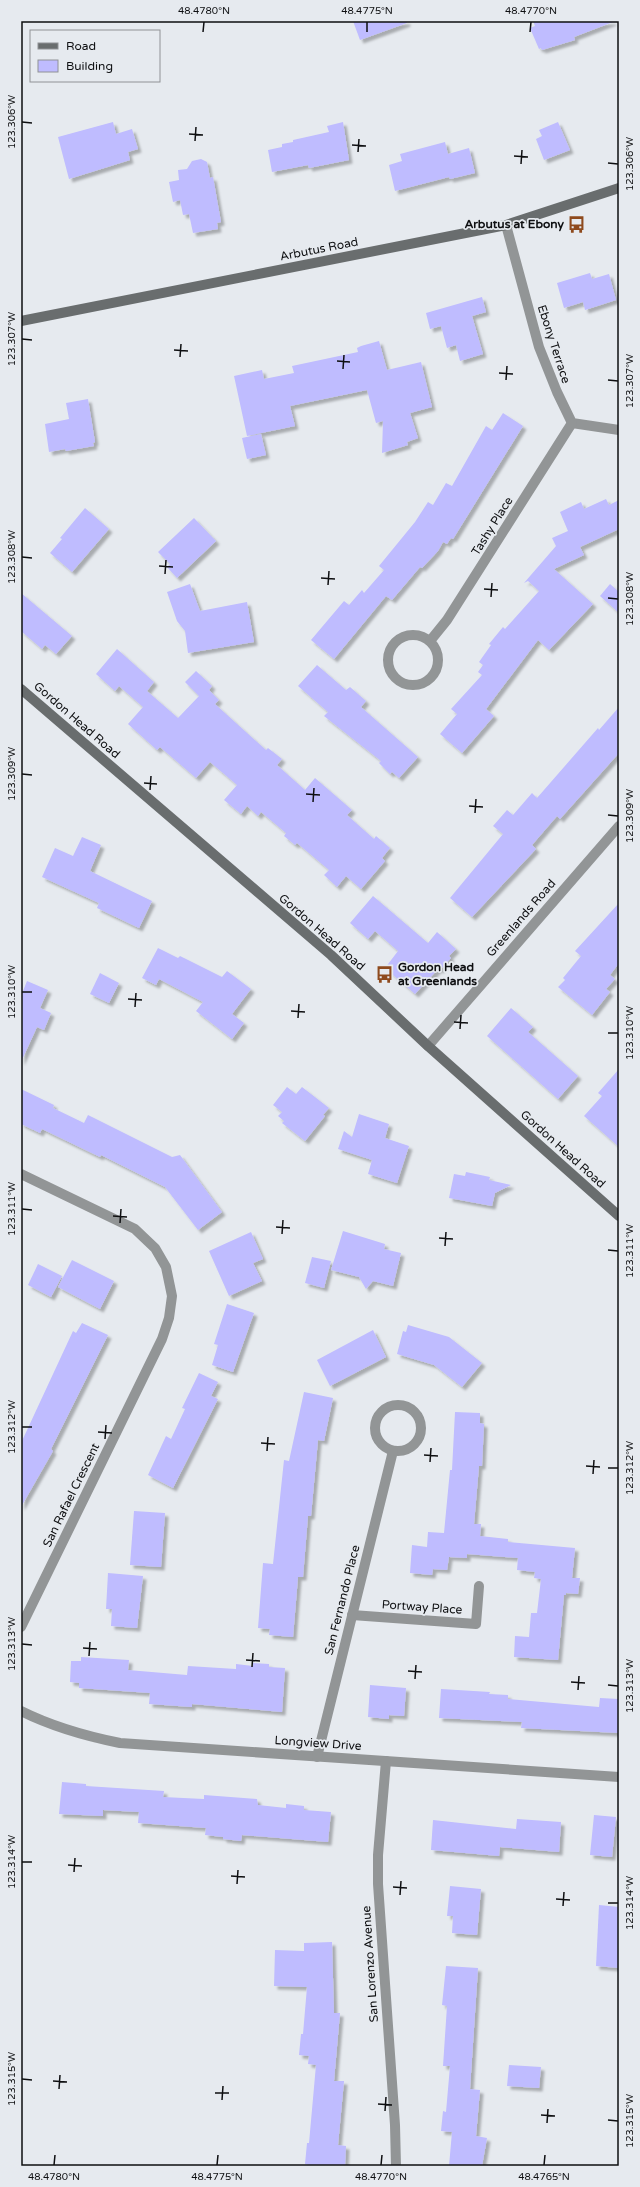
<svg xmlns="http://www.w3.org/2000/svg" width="640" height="2187" font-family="'Varela Round',sans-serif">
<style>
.building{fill:#bfbcff;filter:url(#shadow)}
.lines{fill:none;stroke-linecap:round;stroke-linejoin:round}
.minor{stroke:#929596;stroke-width:10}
.secondary{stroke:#696d6e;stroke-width:10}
.ticks{fill:none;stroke:#0e0f11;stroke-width:1.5}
.labels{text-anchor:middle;stroke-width:3.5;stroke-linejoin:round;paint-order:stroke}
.poi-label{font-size:12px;font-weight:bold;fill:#0e0f11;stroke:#e6eaef;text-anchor:end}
.street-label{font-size:12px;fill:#0e0f11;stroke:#e6eaef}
.neatline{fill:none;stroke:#0e0f11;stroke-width:1.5}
.ticks-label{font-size:10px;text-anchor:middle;fill:#0e0f11}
</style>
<defs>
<filter id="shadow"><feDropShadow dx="3.5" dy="3.5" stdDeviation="1" flood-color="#0004"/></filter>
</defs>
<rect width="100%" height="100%" fill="#e6eaef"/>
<!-- building -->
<g class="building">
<polygon points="353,21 407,21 407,23 360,40"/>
<polygon points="533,21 613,21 613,22 574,37 575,40 542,50 541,48 539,49 530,28 535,26"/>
<polygon points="113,122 116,134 132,129 138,149 128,152 130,160 69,179 58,137"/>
<polygon points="343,122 349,160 309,168 308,165 272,172 268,150 282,147 282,144 293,142 293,140 329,132 327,126"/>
<polygon points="558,122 570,150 544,160 536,139 542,136 539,130"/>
<polygon points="445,142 448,154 469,148 475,173 450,179 449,177 395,191 389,165 402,161 400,154"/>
<polygon points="201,159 207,162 210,178 213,177 221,222 217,223 218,229 193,233 189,214 183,215 180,200 173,202 169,182 179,180 178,170 187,169 192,161"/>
<polygon points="590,273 592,279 609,274 616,300 585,310 583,302 564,308 557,283"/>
<polygon points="482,297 486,312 472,316 483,354 460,361 456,345 447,348 441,326 430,329 426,313"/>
<polygon points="379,341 387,370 421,362 432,407 410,413 418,438 407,442 408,445 382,453 383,421 376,423 367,390 290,406 295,426 247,436 234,376 262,370 264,379 294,373 292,366 358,352 357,348 361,346"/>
<polygon points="88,399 95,442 93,443 94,446 66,451 65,449 49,452 45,424 69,419 66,403"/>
<polygon points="503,413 523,426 453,539 451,538 447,544 443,542 438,551 422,568 420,567 392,600 386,596 334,659 311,640 344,601 349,605 362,590 364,593 384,570 379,566 415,522 428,502 433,505 446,483 452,486 486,426 492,430"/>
<polygon points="261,434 266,455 247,459 242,438"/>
<polygon points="606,499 609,505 619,500 619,529 580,547 584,555 554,569 593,604 549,650 538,640 486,709 494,716 462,753 440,734 457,714 451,709 482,675 478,672 483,665 479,662 491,645 489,644 503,627 505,629 539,591 528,581 524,583 556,546 552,538 568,531 560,512 581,502 584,509"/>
<polygon points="85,508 109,529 72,572 50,553 62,539 60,538"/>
<polygon points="194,518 216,541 177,578 167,567 170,564 158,552"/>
<polygon points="190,584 200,611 247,602 254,642 188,653 185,631 177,621 167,592"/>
<polygon points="610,584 619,592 619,613 600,596"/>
<polygon points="21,593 72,636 56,654 45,645 42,649 21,631"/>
<polygon points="117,649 154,682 147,691 178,718 199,696 185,682 196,671 212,686 209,690 219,700 215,704 266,750 268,748 282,759 277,765 305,790 315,778 352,810 347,815 374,839 376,836 390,848 382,858 385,861 361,889 346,876 337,887 324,875 329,870 297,843 295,845 284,836 286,833 261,812 258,816 247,806 241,814 224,800 237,785 210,762 196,778 160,747 157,750 128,724 143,707 119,686 115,691 96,674"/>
<polygon points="317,665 346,690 350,687 366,701 361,707 418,757 399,778 392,772 390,774 379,763 381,761 324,716 328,712 298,686"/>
<polygon points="619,707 619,753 560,819 557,816 532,845 536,849 472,917 450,898 503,834 493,826 507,810 513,815 532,793 537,798 598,728 599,730"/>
<polygon points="82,837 101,845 90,871 152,901 139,928 97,908 99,903 42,877 55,848 73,856"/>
<polygon points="373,896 428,943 437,932 456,949 449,956 451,958 440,970 438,969 415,994 385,968 398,951 375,931 368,939 350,923"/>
<polygon points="619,903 619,963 610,975 615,979 606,989 610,992 592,1015 558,987 565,980 563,978 581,956 575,951"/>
<polygon points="158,948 178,958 180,956 222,977 227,971 251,989 232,1014 244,1023 232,1039 196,1011 203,1002 159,979 156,985 142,978"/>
<polygon points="100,973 119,983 109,1003 90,994"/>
<polygon points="27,981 48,990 40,1008 51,1013 44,1030 37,1027 21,1062 21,996"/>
<polygon points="511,1008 533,1027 528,1032 578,1076 558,1099 487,1036"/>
<polygon points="619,1069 619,1147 584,1116 602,1096 598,1093"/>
<polygon points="287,1087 296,1094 302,1087 329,1108 323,1115 325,1116 305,1141 282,1123 284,1121 278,1116 282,1112 273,1105"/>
<polygon points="21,1089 54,1105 53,1108 84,1123 88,1115 172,1157 180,1155 222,1212 198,1230 165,1187 101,1155 100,1157 42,1129 40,1133 21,1124"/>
<polygon points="359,1114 389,1124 385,1138 409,1146 397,1183 368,1174 372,1160 338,1149 344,1131 352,1137"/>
<polygon points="466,1172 490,1177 489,1180 511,1185 495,1193 492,1206 449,1198 454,1174 465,1176"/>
<polygon points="343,1231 385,1244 384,1249 401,1253 393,1286 373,1281 366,1289 359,1277 331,1270"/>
<polygon points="251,1232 263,1259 253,1263 262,1281 229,1296 209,1251"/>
<polygon points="312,1257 331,1261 324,1288 305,1283"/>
<polygon points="72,1260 114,1281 100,1309 58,1287"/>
<polygon points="38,1264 62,1276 51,1297 28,1285"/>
<polygon points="227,1304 254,1313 233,1372 212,1365 218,1345 214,1344"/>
<polygon points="82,1323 108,1335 51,1449 53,1451 21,1507 21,1443 73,1331 76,1333"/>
<polygon points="408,1325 449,1337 482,1363 462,1387 434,1365 397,1354 403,1331 406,1332"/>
<polygon points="373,1330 386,1357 330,1386 317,1360"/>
<polygon points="199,1373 218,1382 211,1396 218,1399 173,1488 148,1475 166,1436 171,1439 185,1409 182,1408"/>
<polygon points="304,1392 333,1398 324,1441 318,1440 311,1516 308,1516 303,1577 298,1577 293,1637 269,1635 270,1629 258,1628 263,1563 273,1564 284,1460 289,1461"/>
<polygon points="455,1412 480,1413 480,1423 484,1424 482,1466 479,1466 474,1524 481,1524 480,1536 508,1539 508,1542 575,1548 572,1578 580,1578 578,1594 566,1593 566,1595 564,1595 558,1660 514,1657 515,1636 529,1637 531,1613 537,1613 541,1579 534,1578 535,1572 517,1570 518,1558 467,1554 467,1558 449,1557 447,1570 433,1569 432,1575 410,1573 412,1545 427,1547 428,1532 444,1533 450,1470 452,1470"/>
<polygon points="134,1511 165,1513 161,1567 130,1565"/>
<polygon points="108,1573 143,1576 137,1628 111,1626 112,1609 106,1609"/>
<polygon points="81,1657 129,1660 128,1670 187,1675 188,1666 236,1669 236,1664 253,1666 253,1663 269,1664 269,1667 285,1668 282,1712 192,1704 192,1707 149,1704 150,1693 79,1688 79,1683 70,1682 71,1661 81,1661"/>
<polygon points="370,1685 406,1688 404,1716 389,1715 389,1719 368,1717"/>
<polygon points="441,1689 490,1692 489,1694 508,1695 508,1699 599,1707 600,1698 619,1699 619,1733 521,1728 522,1722 439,1718"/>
<polygon points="62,1782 86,1784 86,1786 164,1791 163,1797 204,1799 204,1795 257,1799 258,1805 286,1808 286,1804 304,1806 304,1810 331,1812 328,1842 242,1835 241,1841 223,1839 223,1837 205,1835 206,1828 138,1823 139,1812 103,1810 103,1816 59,1814"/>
<polygon points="594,1815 616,1817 612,1857 590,1855"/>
<polygon points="517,1819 561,1822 559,1852 500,1847 499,1856 431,1850 433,1820 516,1829"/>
<polygon points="450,1886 481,1889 477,1935 452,1933 453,1916 447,1916"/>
<polygon points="599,1905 619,1907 619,1968 596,1966"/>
<polygon points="332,1942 334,2013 340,2013 334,2081 344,2081 338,2145 346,2146 345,2166 316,2166 305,2164 307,2143 309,2143 316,2065 308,2064 309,2056 299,2055 301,2034 303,2034 307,1987 274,1986 275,1950 304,1951 304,1943"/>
<polygon points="446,1966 478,1968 470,2089 480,2090 476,2136 487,2138 482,2166 449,2166 452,2132 441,2131 443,2111 446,2112 450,2066 443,2066 447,2006 442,2005"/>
<polygon points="509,2065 541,2067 539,2088 507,2086"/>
</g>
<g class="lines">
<!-- minor -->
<g class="minor">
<polyline points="506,225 539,347 557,392 572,423 619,430"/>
<circle cx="413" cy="660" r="25"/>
<polyline points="430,641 447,620 572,423"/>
<polyline points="428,1046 619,826"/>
<polyline points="21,1174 135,1229 155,1248 166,1267 172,1296 169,1318 162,1339 21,1627"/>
<circle cx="398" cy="1428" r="23"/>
<polyline points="352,1615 476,1624 479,1586"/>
<path d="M21,1711C53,1727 85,1736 120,1743L619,1777"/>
<polyline points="317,1757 393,1451"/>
<polyline points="386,1761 378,1855 378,1884 395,2125 396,2166"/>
</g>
<!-- secondary -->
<g class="secondary">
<polyline points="21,321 506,225 619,188"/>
<polyline points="21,689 331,955 428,1046 619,1216"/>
</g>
</g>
<!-- ticks -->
<path class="ticks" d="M203,32L204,22M367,32V22M530,32L531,22M22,122L32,123M189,134L203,135M195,141L196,127M352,145L366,146M358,152L359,139M514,156L528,157M608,163L618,164M521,164L522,150M22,339L32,340M174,350L188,351M180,357L181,344M337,361L350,362M343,369L344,355M499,373L513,374M506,380L507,366M608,380L618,381M22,557L32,558M159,566L173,567M165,574L166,560M321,578L335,579M328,585L329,571M484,589L498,590M491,597L492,583M608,598L618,599M22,774L32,775M144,783L157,784M150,790L151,776M306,794L320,795M313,802L314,788M469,806L483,807M475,813L476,799M608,815L618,816M22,992H32M128,999L142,1000M135,1007L136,993M291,1011L305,1012M298,1018L299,1004M454,1022L468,1023M460,1029L461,1015M608,1033H618M22,1209L32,1210M113,1216L127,1217M120,1223L121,1209M276,1227L290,1228M282,1234L283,1220M439,1238L453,1239M445,1246L446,1232M608,1250L618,1251M22,1427H32M98,1432L112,1433M105,1439L106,1425M261,1443L275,1444M267,1451L268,1437M424,1455L438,1456M430,1462L431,1448M586,1466L600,1467M608,1468H618M593,1474L594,1460M22,1644L32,1645M83,1648L97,1649M89,1656L90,1642M246,1660L260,1661M252,1667L253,1653M408,1671L422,1672M415,1679L416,1665M571,1682L585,1683M608,1685L618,1686M578,1690L579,1676M22,1862H32M68,1865L82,1866M74,1872L75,1858M231,1876L245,1877M237,1884L238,1870M393,1887L407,1888M400,1895L401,1881M556,1899L570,1900M608,1903H618M563,1906L564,1892M22,2079L32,2080M53,2081L67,2082M59,2089L60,2075M215,2093H229M222,2100L223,2086M378,2104L392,2105M385,2111L386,2097M541,2115L555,2116M608,2120L618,2121M547,2123L548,2109M54,2165L55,2155M217,2165L218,2155M381,2165L382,2155M544,2165L545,2155"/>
<!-- icons -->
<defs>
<symbol id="bus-bare" viewBox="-9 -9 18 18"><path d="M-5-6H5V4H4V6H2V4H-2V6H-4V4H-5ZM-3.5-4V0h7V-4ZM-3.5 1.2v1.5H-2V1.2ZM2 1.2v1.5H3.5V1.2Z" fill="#8e4a1d" stroke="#e6eaef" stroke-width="2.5" paint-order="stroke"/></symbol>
</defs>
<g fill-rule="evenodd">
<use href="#bus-bare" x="564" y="212" width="25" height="25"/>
<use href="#bus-bare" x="372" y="962" width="25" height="25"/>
</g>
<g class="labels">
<!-- poi labels -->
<g class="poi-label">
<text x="564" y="228">Arbutus at Ebony</text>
<text x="398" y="971" text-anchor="start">Gordon Head<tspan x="398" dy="14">at Greenlands</tspan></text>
</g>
<!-- street labels -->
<g class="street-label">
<text transform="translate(319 249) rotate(-11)" y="4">Arbutus Road</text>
<text transform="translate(554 344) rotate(72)" y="4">Ebony Terrace</text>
<text transform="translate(492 526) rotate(-58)" y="4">Tashy Place</text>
<text transform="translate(77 720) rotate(41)" y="4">Gordon Head Road</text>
<text transform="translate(521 918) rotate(-49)" y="4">Greenlands Road</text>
<text transform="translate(322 932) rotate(41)" y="4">Gordon Head Road</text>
<text transform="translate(563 1149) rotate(42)" y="4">Gordon Head Road</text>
<text transform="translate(71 1495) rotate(-64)" y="4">San Rafael Crescent</text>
<text transform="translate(342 1600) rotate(-76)" y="4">San Fernando Place</text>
<text transform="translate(422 1607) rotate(4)" y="4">Portway Place</text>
<text transform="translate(318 1743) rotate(4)" y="4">Longview Drive</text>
<text transform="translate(370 1964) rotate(-94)" y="4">San Lorenzo Avenue</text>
</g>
</g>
<!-- border -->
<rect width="640" height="2187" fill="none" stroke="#e6eaef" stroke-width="44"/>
<!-- legend -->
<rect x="30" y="30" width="130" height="52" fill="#e6eaef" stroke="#909296"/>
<rect x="38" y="43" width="20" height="6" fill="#696d6e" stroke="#909296"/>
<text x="66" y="50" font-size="12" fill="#0e0f11">Road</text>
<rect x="38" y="60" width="20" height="12" fill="#bfbcff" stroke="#909296"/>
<text x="66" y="70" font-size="12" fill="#0e0f11">Building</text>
<rect x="22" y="22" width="596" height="2143" class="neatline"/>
<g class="ticks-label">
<text x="204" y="14">48.4780°N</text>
<text x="367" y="14">48.4775°N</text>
<text x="531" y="14">48.4770°N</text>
<text transform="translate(11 122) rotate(-90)" y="4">123.306°W</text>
<text transform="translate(629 164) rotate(-90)" y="4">123.306°W</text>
<text transform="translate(11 339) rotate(-90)" y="4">123.307°W</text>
<text transform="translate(629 381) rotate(-90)" y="4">123.307°W</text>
<text transform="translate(11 557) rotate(-90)" y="4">123.308°W</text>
<text transform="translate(629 599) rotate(-90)" y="4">123.308°W</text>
<text transform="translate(11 774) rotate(-90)" y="4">123.309°W</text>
<text transform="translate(629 816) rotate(-90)" y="4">123.309°W</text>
<text transform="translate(11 992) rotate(-90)" y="4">123.310°W</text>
<text transform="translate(629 1033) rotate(-90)" y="4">123.310°W</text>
<text transform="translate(11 1209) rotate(-90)" y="4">123.311°W</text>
<text transform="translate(629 1251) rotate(-90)" y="4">123.311°W</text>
<text transform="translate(11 1427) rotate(-90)" y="4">123.312°W</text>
<text transform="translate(629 1468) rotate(-90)" y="4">123.312°W</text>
<text transform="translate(11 1644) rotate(-90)" y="4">123.313°W</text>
<text transform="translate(629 1686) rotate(-90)" y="4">123.313°W</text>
<text transform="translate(11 1862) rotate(-90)" y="4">123.314°W</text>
<text transform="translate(629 1903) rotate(-90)" y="4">123.314°W</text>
<text transform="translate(11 2079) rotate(-90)" y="4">123.315°W</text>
<text transform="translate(629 2121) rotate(-90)" y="4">123.315°W</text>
<text x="54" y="2180">48.4780°N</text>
<text x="217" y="2180">48.4775°N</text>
<text x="381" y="2180">48.4770°N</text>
<text x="544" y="2180">48.4765°N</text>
</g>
</svg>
